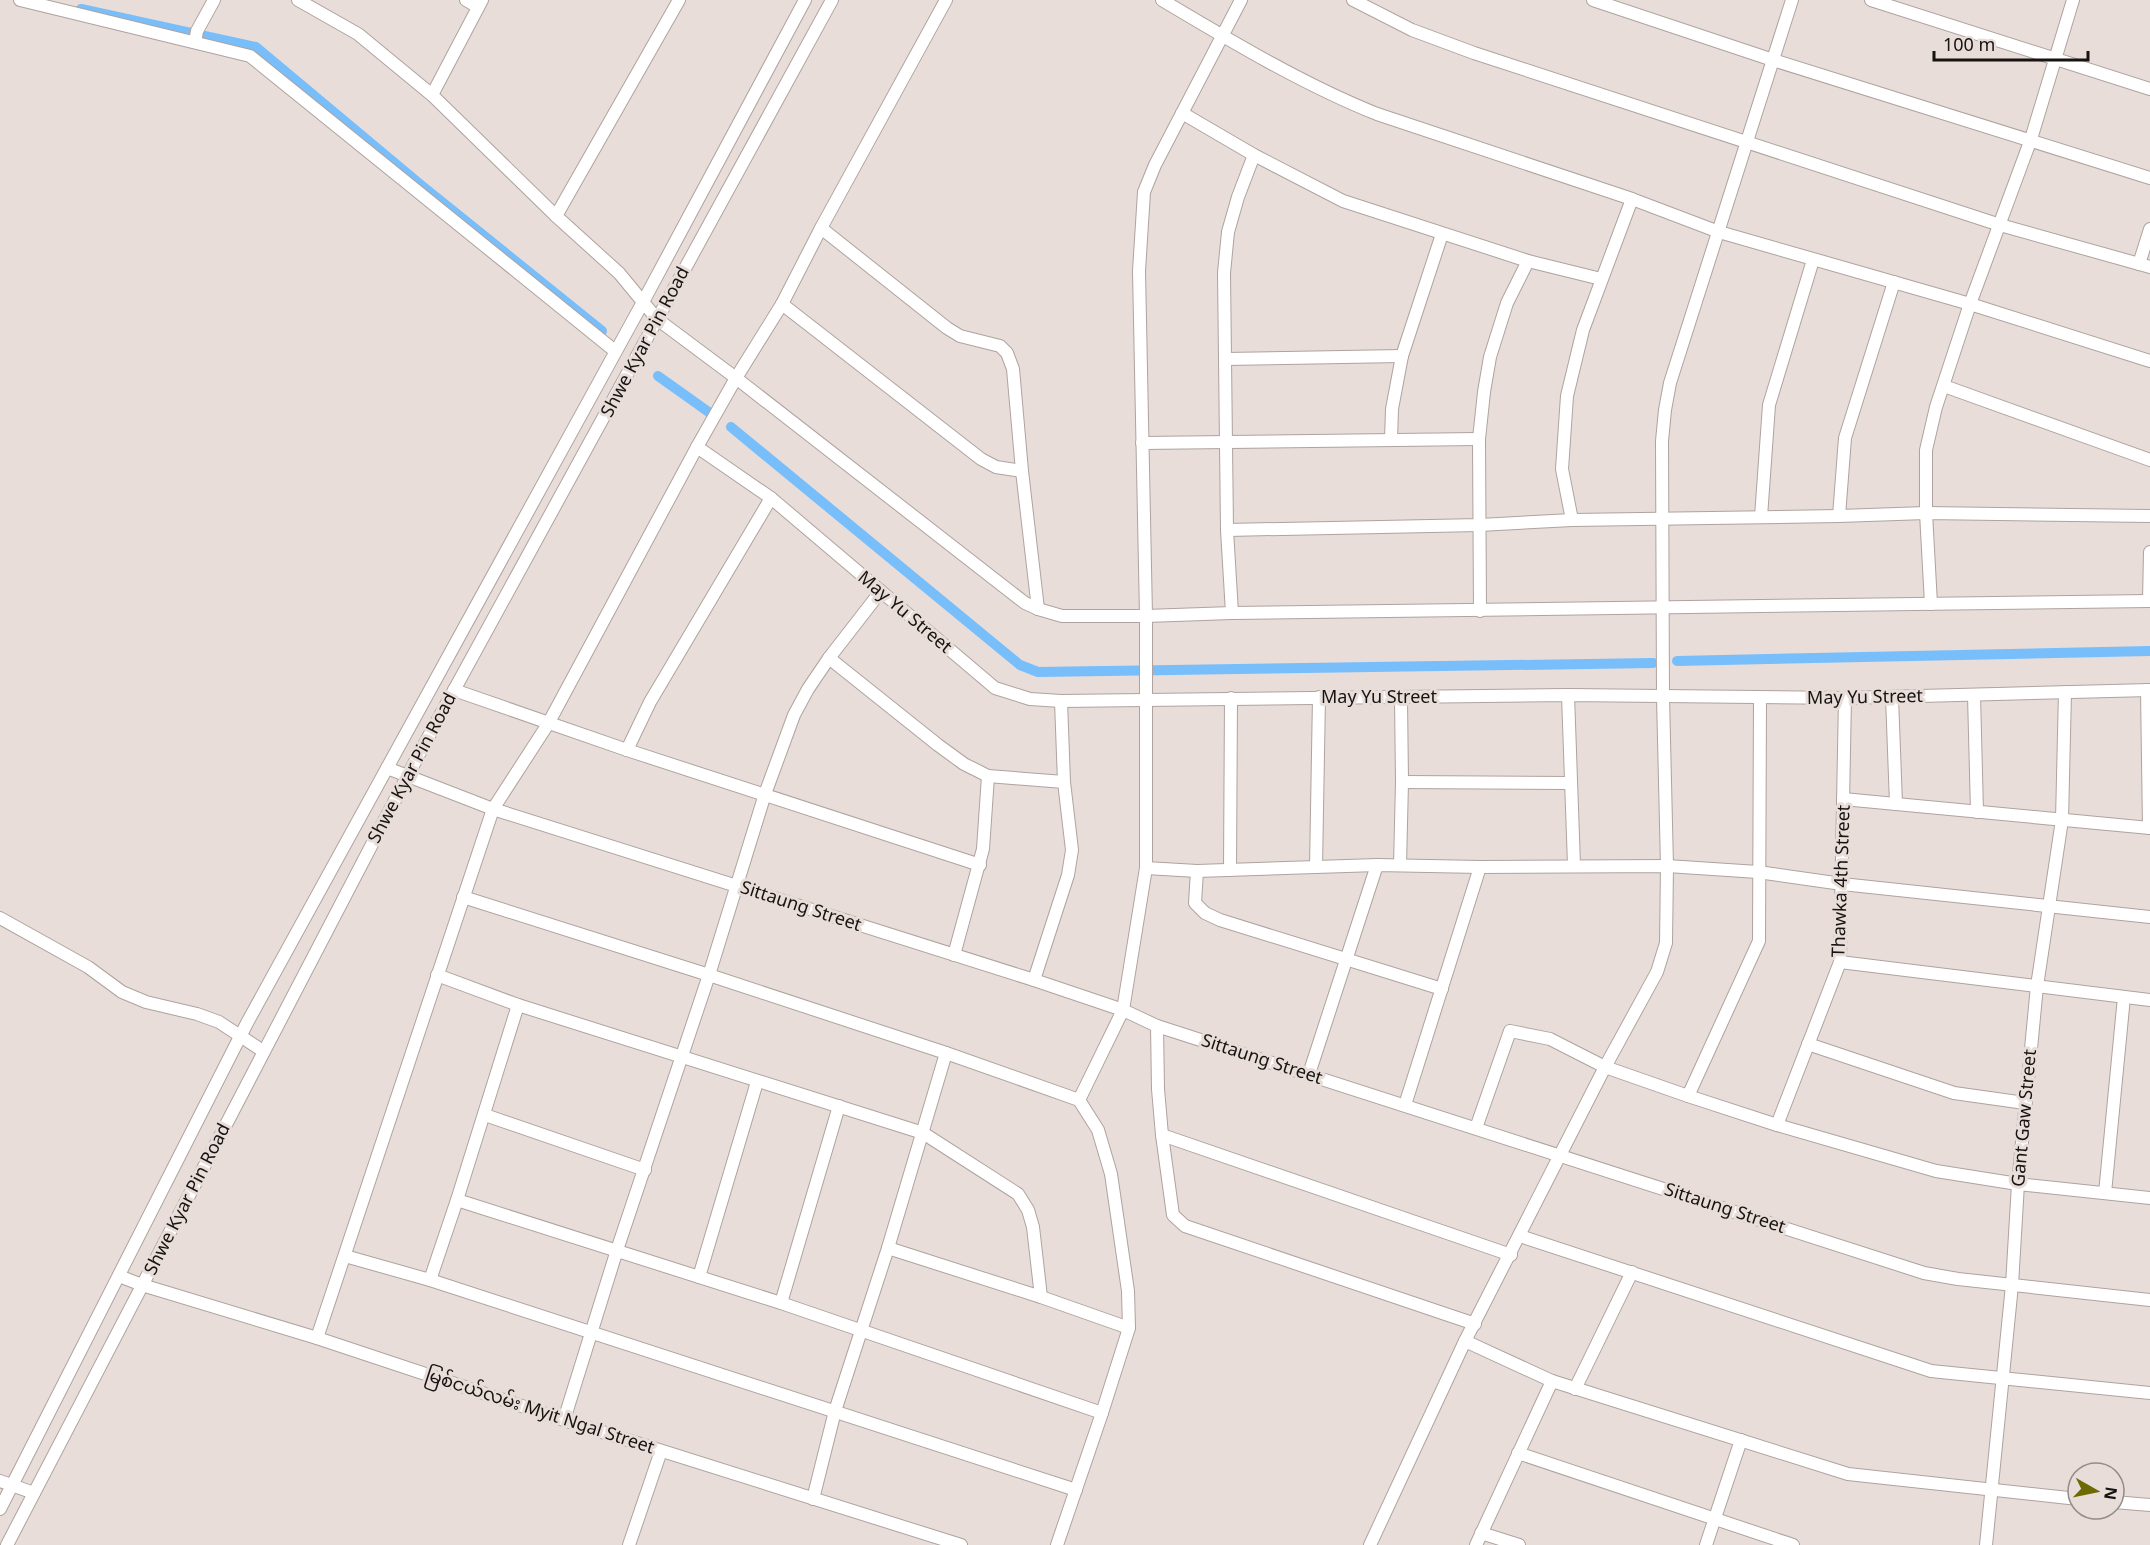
<svg xmlns="http://www.w3.org/2000/svg" width="2150" height="1545" font-family="'Noto Sans','Noto Sans Myanmar',sans-serif">
<style>
.lines{fill:none;stroke-linecap:round;stroke-linejoin:round}
.canal{stroke:#77befb;stroke-width:10}
.minor-casing{stroke:#aea39f;stroke-width:14}
.minor{stroke:#fff;stroke-width:12}
.labels{text-anchor:middle;stroke-width:6;stroke-linejoin:round;paint-order:stroke}
.street-label{font-size:18px;fill:#161311;stroke:#e8ddd9}
</style>
<rect width="100%" height="100%" fill="#e8ddd9"/>
<g class="lines">
<!-- canal -->
<g class="canal">
<polyline points="81,9 256,47 421,185 602,331"/>
<polyline points="658,376 710,413"/>
<polyline points="731,427 1020,665 1038,672 1653,663"/>
<polyline points="1677,661 2150,651"/>
</g>
<defs>
<g id="minor">
<polyline points="20,0 250,56 615,351"/>
<polyline points="298,0 358,34 432,95 556,216 619,273 657,319 736,378 1025,603 1038,609 1062,616 1146,616 1232,613 2150,601"/>
<polyline points="466,0 478,7"/>
<path d="M1162,0C1229,40 1304,85 1377,114L1632,199L1719,232L1970,304L2150,361"/>
<polyline points="1353,0 1412,30 1474,53 2000,225 2150,267"/>
<polyline points="1593,0 1773,60 2150,178"/>
<polyline points="1871,0 2150,89"/>
<polyline points="195,42 197,31 214,0"/>
<polyline points="432,95 482,0"/>
<polyline points="1182,113 1254,155 1343,201 1528,261 1601,279"/>
<polyline points="556,216 679,0"/>
<polyline points="821,228 947,328 960,336 1000,346 1007,353 1013,369 1022,471 1038,609"/>
<polyline points="2139,264 2150,229"/>
<polyline points="782,304 981,459 996,467 1022,471"/>
<polyline points="1226,359 1402,356"/>
<polyline points="1944,386 2150,460"/>
<polyline points="1391,440 1392,409 1402,356 1442,234"/>
<polyline points="1142,443 1479,439"/>
<polyline points="697,447 771,498 995,688 1030,699 1061,701 1568,695 1845,698 2150,690"/>
<polyline points="1839,516 1845,438 1894,282"/>
<polyline points="1761,517 1769,405 1813,260"/>
<polyline points="1572,520 1562,469 1567,396 1583,330 1632,199"/>
<polyline points="1227,530 1480,525 1572,520 1839,516 1926,513 2150,516"/>
<polyline points="2149,601 2150,552"/>
<polyline points="1931,604 1926,513 1926,450 1936,407 1970,304 2031,139 2073,0"/>
<polyline points="1480,611 1479,439 1484,392 1490,357 1507,303 1528,261"/>
<polyline points="1232,613 1227,530 1224,273 1228,232 1238,197 1254,155"/>
<polyline points="829,658 938,745 964,764 988,776 1064,782"/>
<polyline points="454,690 627,750 980,865"/>
<polyline points="2147,690 2149,828"/>
<polyline points="1568,695 1574,865"/>
<polyline points="1974,695 1977,812"/>
<polyline points="1892,697 1896,804"/>
<polyline points="627,750 650,702 771,498"/>
<polyline points="387,768 493,809 1034,980 1123,1010 1157,1026 1924,1273 1958,1279 2150,1300"/>
<polyline points="1402,782 1570,783"/>
<polyline points="1843,799 2150,828"/>
<polyline points="1400,865 1402,782 1401,698"/>
<polyline points="1316,867 1319,697"/>
<polyline points="1146,868 1197,871 1377,865 1480,867 1667,866 1758,872 1842,884 2150,917"/>
<polyline points="1230,870 1231,698"/>
<polyline points="1197,871 1195,903 1205,913 1220,920 1442,989"/>
<polyline points="463,897 709,975 946,1053 1079,1100 1098,1130 1111,1174 1128,1291 1129,1328 1102,1413 1057,1545"/>
<polyline points="0,918 88,967 122,992 146,1002 197,1014 219,1022 263,1051"/>
<polyline points="954,955 983,849 988,776"/>
<polyline points="1840,962 2150,1000"/>
<polyline points="437,975 518,1005 923,1133 1018,1194 1028,1210 1033,1227 1041,1297"/>
<polyline points="1034,980 1068,875 1072,850 1064,782 1061,701"/>
<polyline points="1157,1026 1158,1089 1162,1135 1173,1215 1185,1226 1475,1324"/>
<polyline points="1808,1044 1954,1093 2025,1103"/>
<polyline points="1309,1074 1377,865"/>
<polyline points="1688,1096 1759,941 1760,698"/>
<polyline points="1079,1100 1123,1010 1146,868 1146,616 1139,271 1144,192 1155,165 1241,0"/>
<polyline points="1405,1105 1480,867"/>
<polyline points="485,1115 645,1170"/>
<polyline points="1777,1125 1840,962 1845,698"/>
<polyline points="1476,1128 1510,1031 1550,1039 1605,1067 1688,1096 1777,1125 1936,1171 2018,1184 2150,1198"/>
<polyline points="1162,1135 1511,1255"/>
<polyline points="2105,1193 2124,997"/>
<polyline points="457,1200 781,1303 1102,1413"/>
<polyline points="1520,1236 1931,1371 2150,1393"/>
<polyline points="888,1248 1041,1297 1129,1328"/>
<polyline points="345,1256 430,1280 1076,1490"/>
<polyline points="119,1276 142,1285 317,1338 564,1420 961,1545"/>
<polyline points="699,1277 757,1082"/>
<polyline points="430,1280 457,1200 518,1005"/>
<polyline points="781,1303 839,1106"/>
<polyline points="317,1338 493,809 548,724 697,447 736,378 782,304 821,228 946,0"/>
<polyline points="1465,1341 1552,1381 1848,1474 2078,1499"/>
<polyline points="1575,1389 1632,1272"/>
<polyline points="564,1420 617,1250 709,975 765,794 794,715 808,689 829,658 881,591"/>
<polyline points="1518,1453 1793,1545"/>
<polyline points="0,1481 34,1493"/>
<polyline points="813,1499 835,1411 888,1248 946,1053"/>
<polyline points="2114,1502 2150,1505"/>
<polyline points="0,1509 247,1023 643,302 805,0"/>
<polyline points="1481,1533 1519,1545"/>
<polyline points="7,1545 418,756 832,0"/>
<polyline points="629,1545 661,1451"/>
<polyline points="1370,1545 1465,1341 1605,1067 1657,972 1666,943 1667,866 1663,697 1662,441 1665,410 1670,383 1792,0"/>
<polyline points="1476,1545 1552,1381"/>
<polyline points="1706,1545 1741,1440"/>
<polyline points="1986,1545 2012,1285 2018,1184 2037,986 2062,820 2065,692"/>
</g>
</defs>
<!-- minor casing -->
<use href="#minor" class="minor-casing"/>
<!-- minor -->
<use href="#minor" class="minor"/>
</g>
<g class="labels">
<!-- street labels -->
<g class="street-label">
<text transform="translate(645 342) rotate(-62)" y="6">Shwe Kyar Pin Road</text>
<text transform="translate(905 612) rotate(40)" y="6">May Yu Street</text>
<text x="1379" y="703">May Yu Street</text>
<text transform="translate(1865 697) rotate(-1)" y="6">May Yu Street</text>
<text transform="translate(412 768) rotate(-62)" y="6">Shwe Kyar Pin Road</text>
<text transform="translate(1841 881) rotate(-88)" y="6">Thawka 4th Street</text>
<text transform="translate(801 906) rotate(18)" y="6">Sittaung Street</text>
<text transform="translate(1262 1059) rotate(18)" y="6">Sittaung Street</text>
<text transform="translate(2024 1118) rotate(-85)" y="6">Gant Gaw Street</text>
<text transform="translate(187 1199) rotate(-63)" y="6">Shwe Kyar Pin Road</text>
<text transform="translate(1725 1208) rotate(18)" y="6">Sittaung Street</text>
<text transform="translate(540 1411) rotate(18)" y="6">မြစ်ငယ်လမ်း Myit Ngal Street</text>
</g>
</g>
<!-- north arrow -->
<g transform="translate(2096 1491) rotate(99)"><circle r="28" fill="#e8ddd9" stroke="#948c89" stroke-width="1.5"/>
<path d="M0-4.5L10 22L0 15L-10 22Z" fill="#6d6903"/>
<text y="-9" font-size="16" font-weight="bold" text-anchor="middle" fill="#161311">N</text>
</g>
<!-- scale -->
<path d="M1934 51v9h154v-9" fill="none" stroke="#161311" stroke-width="3"/>
<text x="1943" y="51" font-size="18" fill="#161311" stroke="#e8ddd9" stroke-width="4.5" paint-order="stroke">100 m</text>
</svg>
